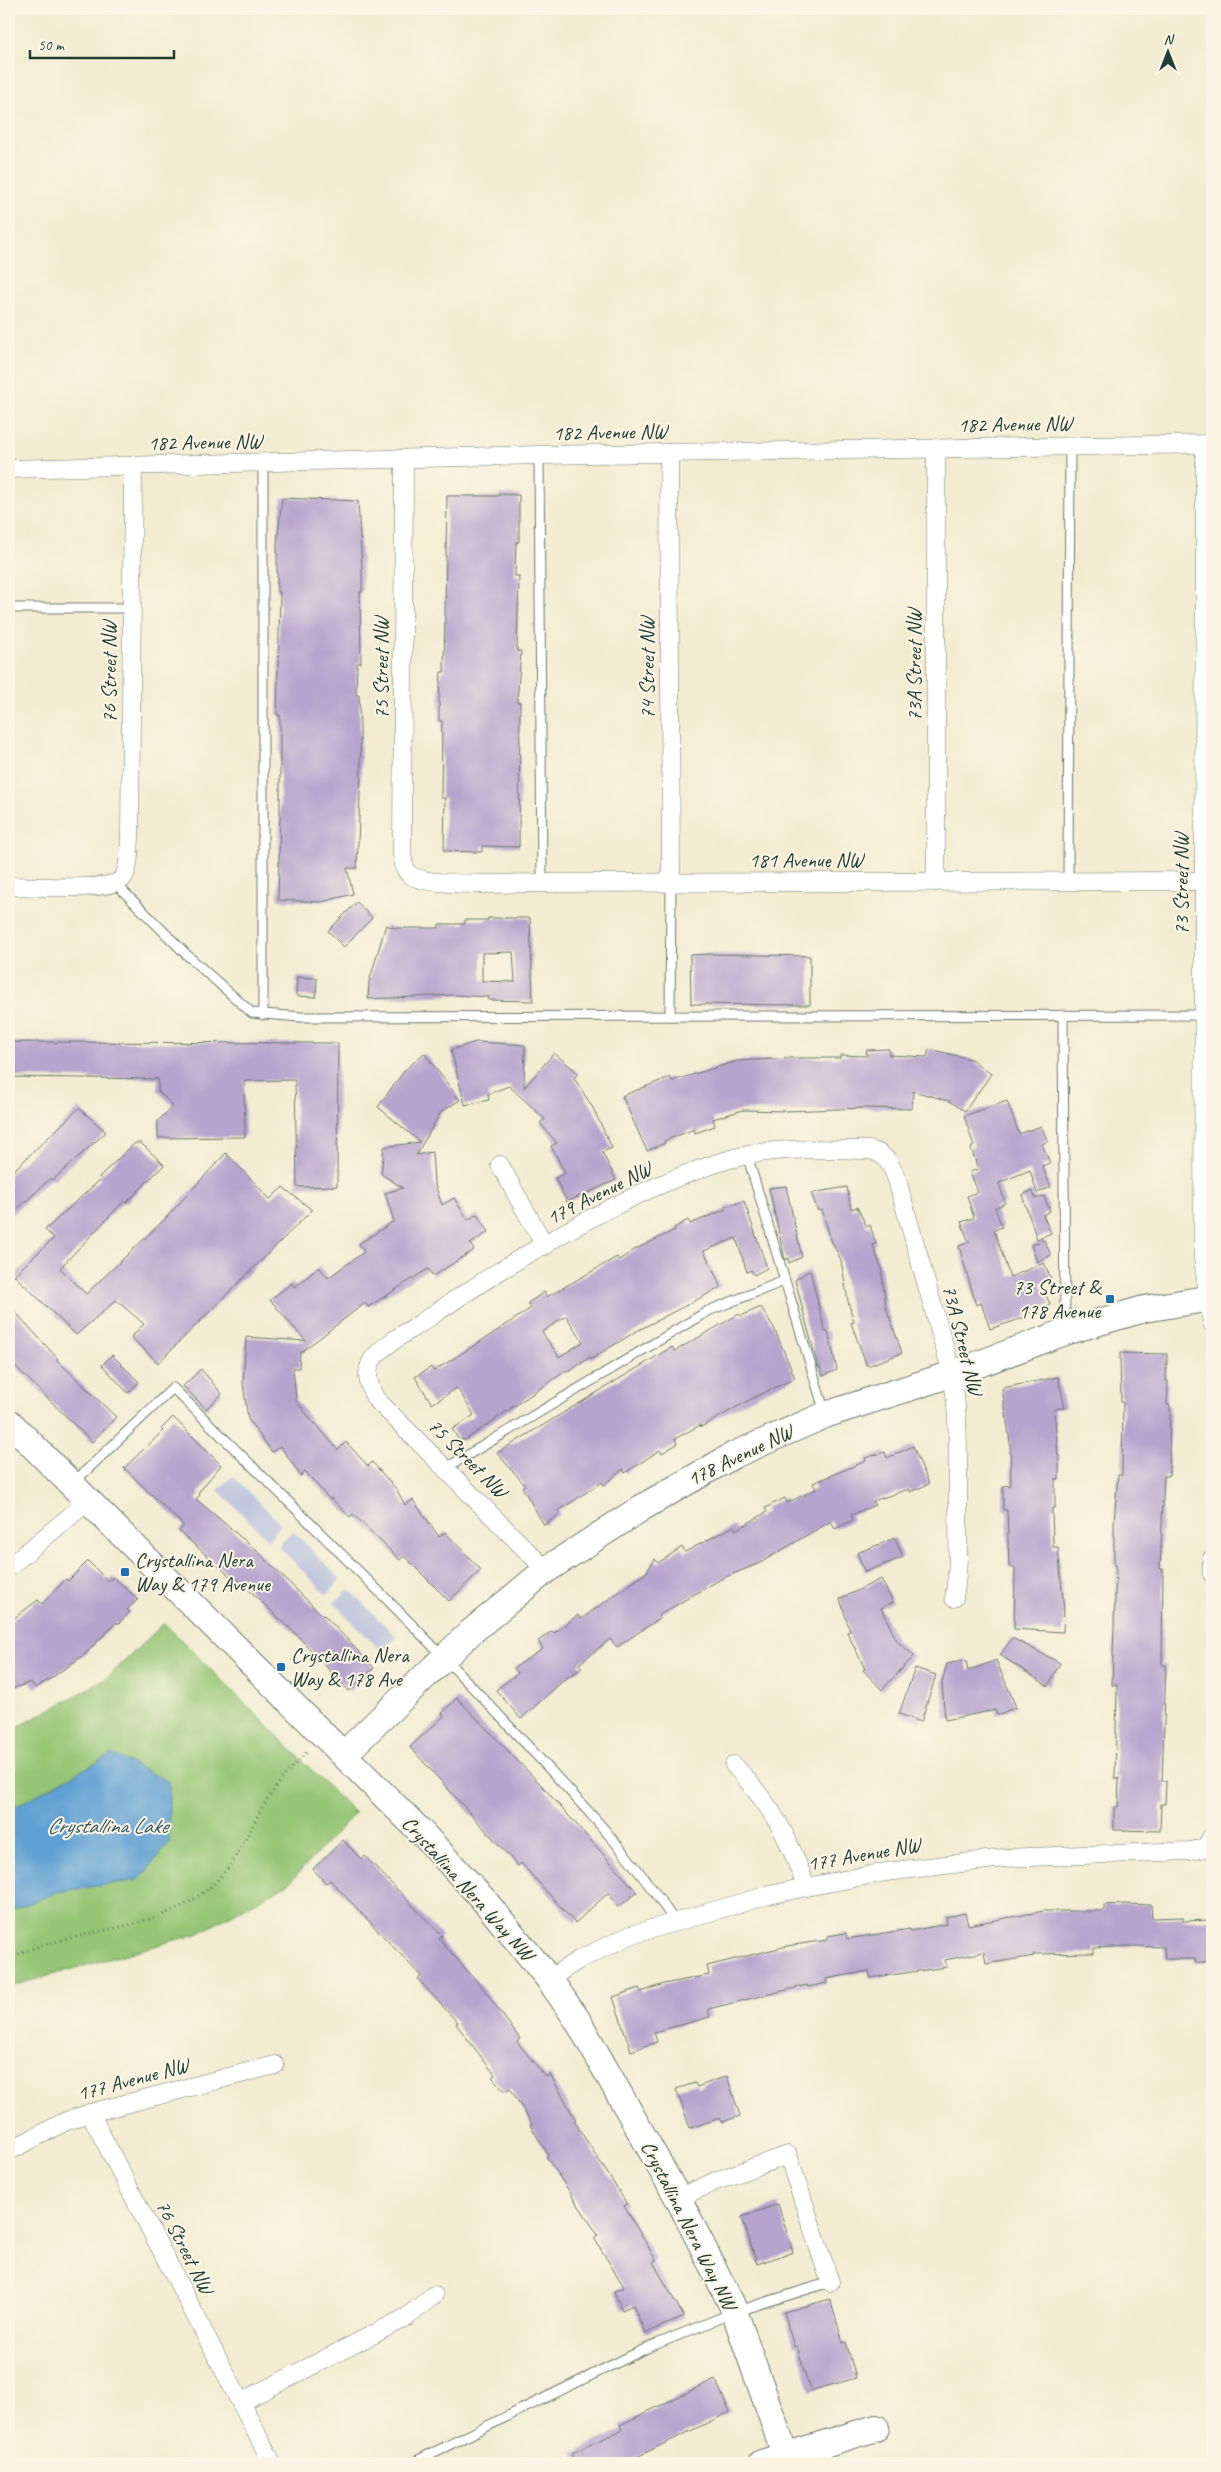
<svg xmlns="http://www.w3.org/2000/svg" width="1221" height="2472" font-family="Caveat,sans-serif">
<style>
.industrial{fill:#bbc3de}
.green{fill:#95c575;stroke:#5a8154}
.water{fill:#60a1d3;stroke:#406f84}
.building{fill:#b6a3ce;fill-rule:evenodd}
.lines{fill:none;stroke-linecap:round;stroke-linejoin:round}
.lane-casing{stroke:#697a6b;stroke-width:11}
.street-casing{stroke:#697a6b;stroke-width:19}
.secondary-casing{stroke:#697a6b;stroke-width:28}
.path{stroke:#697a6b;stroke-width:3;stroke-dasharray:1 4;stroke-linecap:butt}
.lane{stroke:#fff;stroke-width:9}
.street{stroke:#fff;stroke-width:18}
.secondary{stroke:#fff;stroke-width:26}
.poi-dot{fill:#1f6fb2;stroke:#fcf5e5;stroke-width:2}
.labels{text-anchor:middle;stroke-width:4;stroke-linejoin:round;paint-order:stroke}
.street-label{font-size:21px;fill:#1f3d34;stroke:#fcf5e5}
.poi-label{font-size:21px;fill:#1f3d34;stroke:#fcf5e5;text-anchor:start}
.water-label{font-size:22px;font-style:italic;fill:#325b64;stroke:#fcf5e5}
</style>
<rect width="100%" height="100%" fill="#fcf5e5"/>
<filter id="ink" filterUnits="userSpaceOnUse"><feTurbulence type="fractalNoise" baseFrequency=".02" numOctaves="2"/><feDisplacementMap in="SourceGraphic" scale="10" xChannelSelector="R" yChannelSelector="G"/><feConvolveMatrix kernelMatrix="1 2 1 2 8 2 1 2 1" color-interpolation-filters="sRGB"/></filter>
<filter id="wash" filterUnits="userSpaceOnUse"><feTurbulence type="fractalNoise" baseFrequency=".0096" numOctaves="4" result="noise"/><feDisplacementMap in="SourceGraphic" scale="20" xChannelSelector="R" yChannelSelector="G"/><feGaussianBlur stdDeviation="1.12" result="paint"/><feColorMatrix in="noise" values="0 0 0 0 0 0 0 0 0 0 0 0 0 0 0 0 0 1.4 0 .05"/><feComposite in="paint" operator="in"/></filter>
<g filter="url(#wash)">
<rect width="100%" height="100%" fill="#f3ecd2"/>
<!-- industrial -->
<g class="industrial">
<polygon points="233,1476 281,1524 268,1540 218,1490"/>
<polygon points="293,1531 340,1579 327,1595 278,1546"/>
<polygon points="349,1589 396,1637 383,1653 334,1603"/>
</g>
<!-- green -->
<polygon class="green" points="164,1623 355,1813 288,1884 197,1934 9,1987 9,1732 106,1679"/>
<!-- water -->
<polygon class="water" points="112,1754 169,1782 169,1843 139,1880 57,1892 9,1912 9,1810"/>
<g id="blocks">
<!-- building -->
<g class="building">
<polygon points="499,494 519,495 519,542 516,542 515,576 519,576 517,651 521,651 517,702 520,702 519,847 482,846 482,852 444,851 445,798 441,798 442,721 439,721 439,699 441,672 444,672 447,496 499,496"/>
<polygon points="282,498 358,501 362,568 362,592 360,592 361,663 357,663 356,695 359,695 361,769 357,868 347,868 353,894 321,902 278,900 280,816 280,715 277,715 280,592 277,592 277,544"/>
<polygon points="357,902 372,918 344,947 328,931"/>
<path d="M488,918H530L533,1001L488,1000L489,997L456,995L368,999L369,982L386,925L395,928H439V924H465V920H488ZM513,952L515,982L482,981V953Z"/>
<polygon points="709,954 810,956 810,1005 691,1004 690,955"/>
<polygon points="297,977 317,978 316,997 296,996"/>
<polygon points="9,1042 338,1043 337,1186 297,1187 295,1080 244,1081 245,1137 158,1138 158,1121 173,1106 158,1091 158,1079 9,1077"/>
<polygon points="476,1042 525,1045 524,1088 554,1053 578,1073 574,1078 593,1108 612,1148 602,1152 616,1180 567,1202 555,1178 565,1173 551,1146 557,1143 540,1123 545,1119 509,1086 488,1094 489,1100 465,1105 451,1050"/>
<polygon points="889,1049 889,1055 927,1057 929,1049 971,1059 991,1074 965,1111 949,1101 913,1091 912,1109 864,1108 786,1111 743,1110 713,1119 715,1126 695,1133 694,1129 664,1141 665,1143 647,1151 622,1096 670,1077 672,1081 737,1061 790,1058 840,1058 840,1055 867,1056 866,1050"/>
<polygon points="424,1053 460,1100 441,1112 416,1155 432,1152 434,1182 442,1205 454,1198 468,1220 477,1214 488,1232 470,1244 474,1250 433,1276 428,1269 368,1307 365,1303 300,1353 299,1368 293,1368 296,1400 314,1424 315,1423 338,1450 346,1442 368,1466 372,1462 397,1490 405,1505 413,1500 439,1537 445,1532 481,1570 449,1601 404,1556 400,1560 353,1514 350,1517 331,1498 330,1500 305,1471 301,1476 280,1446 272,1452 248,1419 243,1383 246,1337 306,1341 270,1300 292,1283 295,1287 319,1267 328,1278 364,1252 359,1244 394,1221 385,1193 403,1188 381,1174 384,1147 420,1142 378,1107 404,1071"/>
<polygon points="1007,1101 1019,1134 1041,1126 1048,1141 1042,1144 1050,1163 1042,1166 1051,1187 1037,1193 1030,1170 999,1183 1005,1203 995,1208 1002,1227 994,1230 1010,1277 1044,1263 1051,1278 1040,1283 1050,1304 1025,1315 1026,1317 990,1329 981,1303 976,1305 959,1246 969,1242 961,1222 974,1218 967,1196 978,1192 970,1172 978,1169 971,1148 974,1146 964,1116"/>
<polygon points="79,1108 106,1132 53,1180 51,1178 9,1217 9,1175"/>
<polygon points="135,1143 141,1143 164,1165 126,1203 124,1201 60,1268 86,1294 163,1221 226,1153 270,1199 283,1187 312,1210 158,1363 131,1337 144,1324 116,1300 76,1335 14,1275 54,1238 45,1230 101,1179 99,1177"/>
<polygon points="786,1186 802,1257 789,1263 788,1258 785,1260 769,1188"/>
<polygon points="847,1187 851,1209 857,1207 867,1227 870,1225 876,1244 873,1245 881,1267 886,1307 902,1353 867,1366 851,1323 854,1322 848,1301 841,1260 831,1240 822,1210 818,1211 811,1193"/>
<polygon points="1032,1191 1036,1199 1044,1196 1050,1211 1043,1215 1051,1233 1037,1239 1022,1195"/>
<path d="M744,1201L767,1268L754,1275L751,1270L747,1272L736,1238L704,1251L721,1287L635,1332L591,1359L590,1357L569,1372L567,1370L465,1440H459L452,1429L473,1416V1413L457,1388L432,1404L415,1377L431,1367L434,1371L503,1327L531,1308L528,1303L544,1292L547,1297L617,1257L619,1260L636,1249L675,1230L674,1228L688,1220L690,1224L726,1209L725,1207ZM566,1316L583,1342L559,1357L542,1332Z"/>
<polygon points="1044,1240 1051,1255 1037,1262 1031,1245"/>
<polygon points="810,1270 825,1332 828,1331 837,1370 823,1376 820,1367 818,1367 795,1280"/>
<polygon points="9,1305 58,1359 57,1360 116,1417 92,1442 9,1360"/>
<polygon points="761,1307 774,1328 795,1378 753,1398 701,1427 700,1425 675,1439 677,1444 662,1453 660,1450 625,1473 623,1469 604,1485 602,1482 558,1511 560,1514 544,1525 522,1487 525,1485 497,1453 672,1347 675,1351 739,1314 741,1316"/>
<polygon points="1120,1353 1167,1354 1166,1381 1168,1381 1167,1405 1170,1405 1169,1476 1164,1476 1160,1569 1163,1569 1162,1665 1166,1665 1162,1781 1166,1781 1165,1804 1161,1804 1160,1831 1114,1830 1114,1807 1118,1807 1119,1778 1115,1778 1117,1685 1112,1685 1116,1566 1114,1566 1114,1521 1118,1475 1122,1475 1123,1403 1121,1402"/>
<polygon points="112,1355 139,1382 128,1393 102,1365"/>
<polygon points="201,1369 222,1394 206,1409 183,1386"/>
<polygon points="1058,1377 1065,1408 1054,1409 1058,1455 1059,1455 1059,1479 1055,1479 1055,1508 1052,1508 1053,1547 1058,1547 1064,1610 1063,1632 1014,1629 1015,1567 1009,1567 1007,1510 1003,1510 1003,1486 1011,1485 1010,1442 1002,1388"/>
<polygon points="173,1417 221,1465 198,1493 200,1495 196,1499 257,1551 323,1616 324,1615 374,1668 349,1691 294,1632 235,1577 233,1579 179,1531 184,1526 124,1468 163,1431 161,1429"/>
<polygon points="913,1446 929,1484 910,1492 909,1489 873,1501 875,1505 851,1515 853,1520 835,1529 831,1521 760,1563 723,1578 688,1598 658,1616 660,1618 617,1647 610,1639 579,1664 582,1668 565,1679 521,1719 496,1690 518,1673 514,1668 543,1649 538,1641 552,1631 554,1633 578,1615 581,1619 646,1573 655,1559 658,1563 682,1547 685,1552 734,1526 736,1530 767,1512 765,1508 785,1498 787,1503 816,1489 813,1483 866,1461 865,1458 885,1452 887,1458"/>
<polygon points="895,1538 903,1557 865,1572 857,1553"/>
<polygon points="88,1561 108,1581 113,1577 138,1599 127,1610 130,1612 118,1624 117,1622 85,1654 50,1679 35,1688 31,1682 9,1690 9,1622 38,1600 42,1604 66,1579 68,1581"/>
<polygon points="881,1579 893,1602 881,1608 897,1641 914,1656 882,1690 863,1670 865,1669 847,1632 850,1631 840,1599"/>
<polygon points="1012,1638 1060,1663 1048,1686 1000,1655"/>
<polygon points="966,1660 968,1671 996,1660 1016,1707 997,1715 995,1710 945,1720 942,1683 947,1664"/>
<polygon points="915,1668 936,1675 921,1722 899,1714"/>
<polygon points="457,1698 543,1787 637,1892 619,1907 608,1893 575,1923 521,1863 518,1866 410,1747 444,1716 442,1713"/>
<polygon points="343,1840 361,1859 365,1856 442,1936 439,1939 483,1988 520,2039 517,2042 546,2077 550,2074 576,2120 574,2121 627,2204 624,2206 656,2260 653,2262 684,2317 645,2333 633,2305 622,2310 614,2291 624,2287 594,2238 598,2235 546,2156 548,2155 530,2125 532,2124 510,2088 505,2092 492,2077 495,2075 456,2024 458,2023 418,1979 421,1976 330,1880 326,1883 313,1869"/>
<polygon points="1124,1904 1151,1905 1152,1918 1183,1917 1183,1921 1212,1920 1212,1961 1195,1963 1195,1959 1165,1959 1164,1947 1132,1946 1094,1948 1094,1953 1033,1954 1034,1956 986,1964 984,1952 945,1960 947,1967 870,1978 869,1971 826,1979 827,1983 808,1987 807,1985 708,2009 710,2017 654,2032 657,2042 631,2051 613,1997 639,1988 641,1992 664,1984 709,1975 707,1966 787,1946 827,1940 827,1936 846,1933 847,1939 910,1929 910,1931 947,1924 946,1917 965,1913 968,1925 1044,1911 1104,1911 1104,1905"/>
<polygon points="727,2076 740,2116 722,2122 720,2118 690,2128 676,2089 695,2083 697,2087"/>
<polygon points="778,2204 793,2252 757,2264 742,2217"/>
<polygon points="830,2299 843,2343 846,2342 856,2378 810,2391 797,2346 794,2347 784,2312"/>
<polygon points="715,2379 730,2412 624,2463 577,2463 572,2453 622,2430 620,2425"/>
</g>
</g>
</g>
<g filter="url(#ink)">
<use href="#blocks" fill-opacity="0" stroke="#697a6b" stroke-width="1"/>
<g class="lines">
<defs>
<g id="lane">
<polyline points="539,455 542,883"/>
<polyline points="9,608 132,608"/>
<polyline points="1068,881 1070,446"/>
<polyline points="116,884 187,955 252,1013 300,1017 1204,1015"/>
<polyline points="263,1015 263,463"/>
<polyline points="1063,1015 1065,1330"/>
<polyline points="670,1016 671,883"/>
<polyline points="747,1155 825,1413"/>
<polyline points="446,1468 708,1311 784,1281"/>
<path d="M73,1483L173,1388C286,1500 401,1610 509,1726C568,1789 628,1850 675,1922"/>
<polyline points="412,2463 647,2348 735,2312 830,2282"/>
</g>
<g id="street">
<polyline points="1205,444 1203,1258 1212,1323"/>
<polyline points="936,448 936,882"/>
<polyline points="669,453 671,883"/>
<path d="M404,460L402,854C403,860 404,870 410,875C429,888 515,883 542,883L1204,881"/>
<polyline points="9,469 539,455 1212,444"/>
<path d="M9,886C30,886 110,892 122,879C130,870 129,849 130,838L133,466"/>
<polyline points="500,1165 545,1246"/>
<polyline points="1212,1559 1212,1574"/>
<polyline points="9,1567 87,1502"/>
<path d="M546,1570L375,1398C369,1386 365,1375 371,1362C378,1348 407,1332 421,1323C508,1263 623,1192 724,1161C772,1146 820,1149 870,1150C887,1154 891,1165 897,1180L952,1374C959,1414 958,1455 958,1496C958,1530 960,1564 954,1598"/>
<path d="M734,1765C772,1807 787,1832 806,1887"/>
<polyline points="549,1979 580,1959 631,1935 765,1896 806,1887 886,1872 1004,1858 1190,1851 1205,1848 1212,1836"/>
<polyline points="90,2113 272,2463"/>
<polyline points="9,2151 66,2121 90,2113 275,2065"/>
<polyline points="678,2198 716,2181 788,2155 830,2282"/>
<polyline points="241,2402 407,2317 434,2295"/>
</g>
<g id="secondary">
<polyline points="9,1422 421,1832 483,1899 549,1979 578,2021 678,2198 732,2305 785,2454"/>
<polyline points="344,1754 471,1632 546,1570 643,1507 734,1455 825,1415 952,1374 1065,1332 1144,1309 1212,1298"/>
<polyline points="762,2463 876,2428"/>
</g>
</defs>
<!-- lane casing -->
<use href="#lane" class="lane-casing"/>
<!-- street casing -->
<use href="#street" class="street-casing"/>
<!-- secondary casing -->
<use href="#secondary" class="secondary-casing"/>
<!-- path -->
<path class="path" d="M9,1958C72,1927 153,1935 209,1888C239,1863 248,1829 269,1797C279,1780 294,1765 308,1751"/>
<!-- lane -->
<use href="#lane" class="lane"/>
<!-- street -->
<use href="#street" class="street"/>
<!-- secondary -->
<use href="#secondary" class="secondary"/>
</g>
</g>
<!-- markers -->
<g class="poi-dot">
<rect x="1105" y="1294" width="10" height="10" rx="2.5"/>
<rect x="120" y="1567" width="10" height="10" rx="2.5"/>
<rect x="276" y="1662" width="10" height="10" rx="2.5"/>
</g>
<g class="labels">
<!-- street labels -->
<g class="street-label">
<text transform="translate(1015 424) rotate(-1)" y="7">182 Avenue NW</text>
<text transform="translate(610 432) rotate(-1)" y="7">182 Avenue NW</text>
<text transform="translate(205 442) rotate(-1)" y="7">182 Avenue NW</text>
<text transform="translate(914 665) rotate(-90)" y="7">73A Street NW</text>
<text transform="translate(381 668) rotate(-90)" y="7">75 Street NW</text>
<text transform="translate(647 668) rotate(-90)" y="7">74 Street NW</text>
<text transform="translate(109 672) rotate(-90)" y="7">76 Street NW</text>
<text x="806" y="867">181 Avenue NW</text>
<text transform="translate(1181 884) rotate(-90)" y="7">73 Street NW</text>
<text transform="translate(599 1193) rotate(-27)" y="7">179 Avenue NW</text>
<text transform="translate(963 1340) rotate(76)" y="7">73A Street NW</text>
<text transform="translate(740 1455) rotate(-26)" y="7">178 Avenue NW</text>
<text transform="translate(468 1458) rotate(45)" y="7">75 Street NW</text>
<text transform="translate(864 1854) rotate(-10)" y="7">177 Avenue NW</text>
<text transform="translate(468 1888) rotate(48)" y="7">Crystallina Nera Way NW</text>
<text transform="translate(133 2079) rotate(-15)" y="7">177 Avenue NW</text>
<text transform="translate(689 2225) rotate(63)" y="7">Crystallina Nera Way NW</text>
<text transform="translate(185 2247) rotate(63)" y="7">76 Street NW</text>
</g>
<!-- poi labels -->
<g class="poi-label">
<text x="1100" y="1294" text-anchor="end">73 Street &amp;<tspan x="1100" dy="24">178 Avenue</tspan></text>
<text x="135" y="1567">Crystallina Nera<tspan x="135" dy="24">Way &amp; 179 Avenue</tspan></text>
<text x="291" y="1662">Crystallina Nera<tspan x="291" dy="24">Way &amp; 178 Ave</tspan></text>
</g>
<!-- water labels -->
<g class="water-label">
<text x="107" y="1833">Crystallina Lake</text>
</g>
</g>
<!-- margin -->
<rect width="1221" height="2472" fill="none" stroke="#fcf5e5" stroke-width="30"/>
<!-- north arrow -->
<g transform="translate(1168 52)" stroke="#fcf5e5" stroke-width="4" paint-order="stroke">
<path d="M0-4L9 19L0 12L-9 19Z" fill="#1f3d34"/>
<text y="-8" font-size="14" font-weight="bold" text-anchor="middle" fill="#1f3d34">N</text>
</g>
<!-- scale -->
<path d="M30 50v8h144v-8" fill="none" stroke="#1f3d34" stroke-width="2.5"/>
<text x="38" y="50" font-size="15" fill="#1f3d34" stroke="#fcf5e5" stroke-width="4" paint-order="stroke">50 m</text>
</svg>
